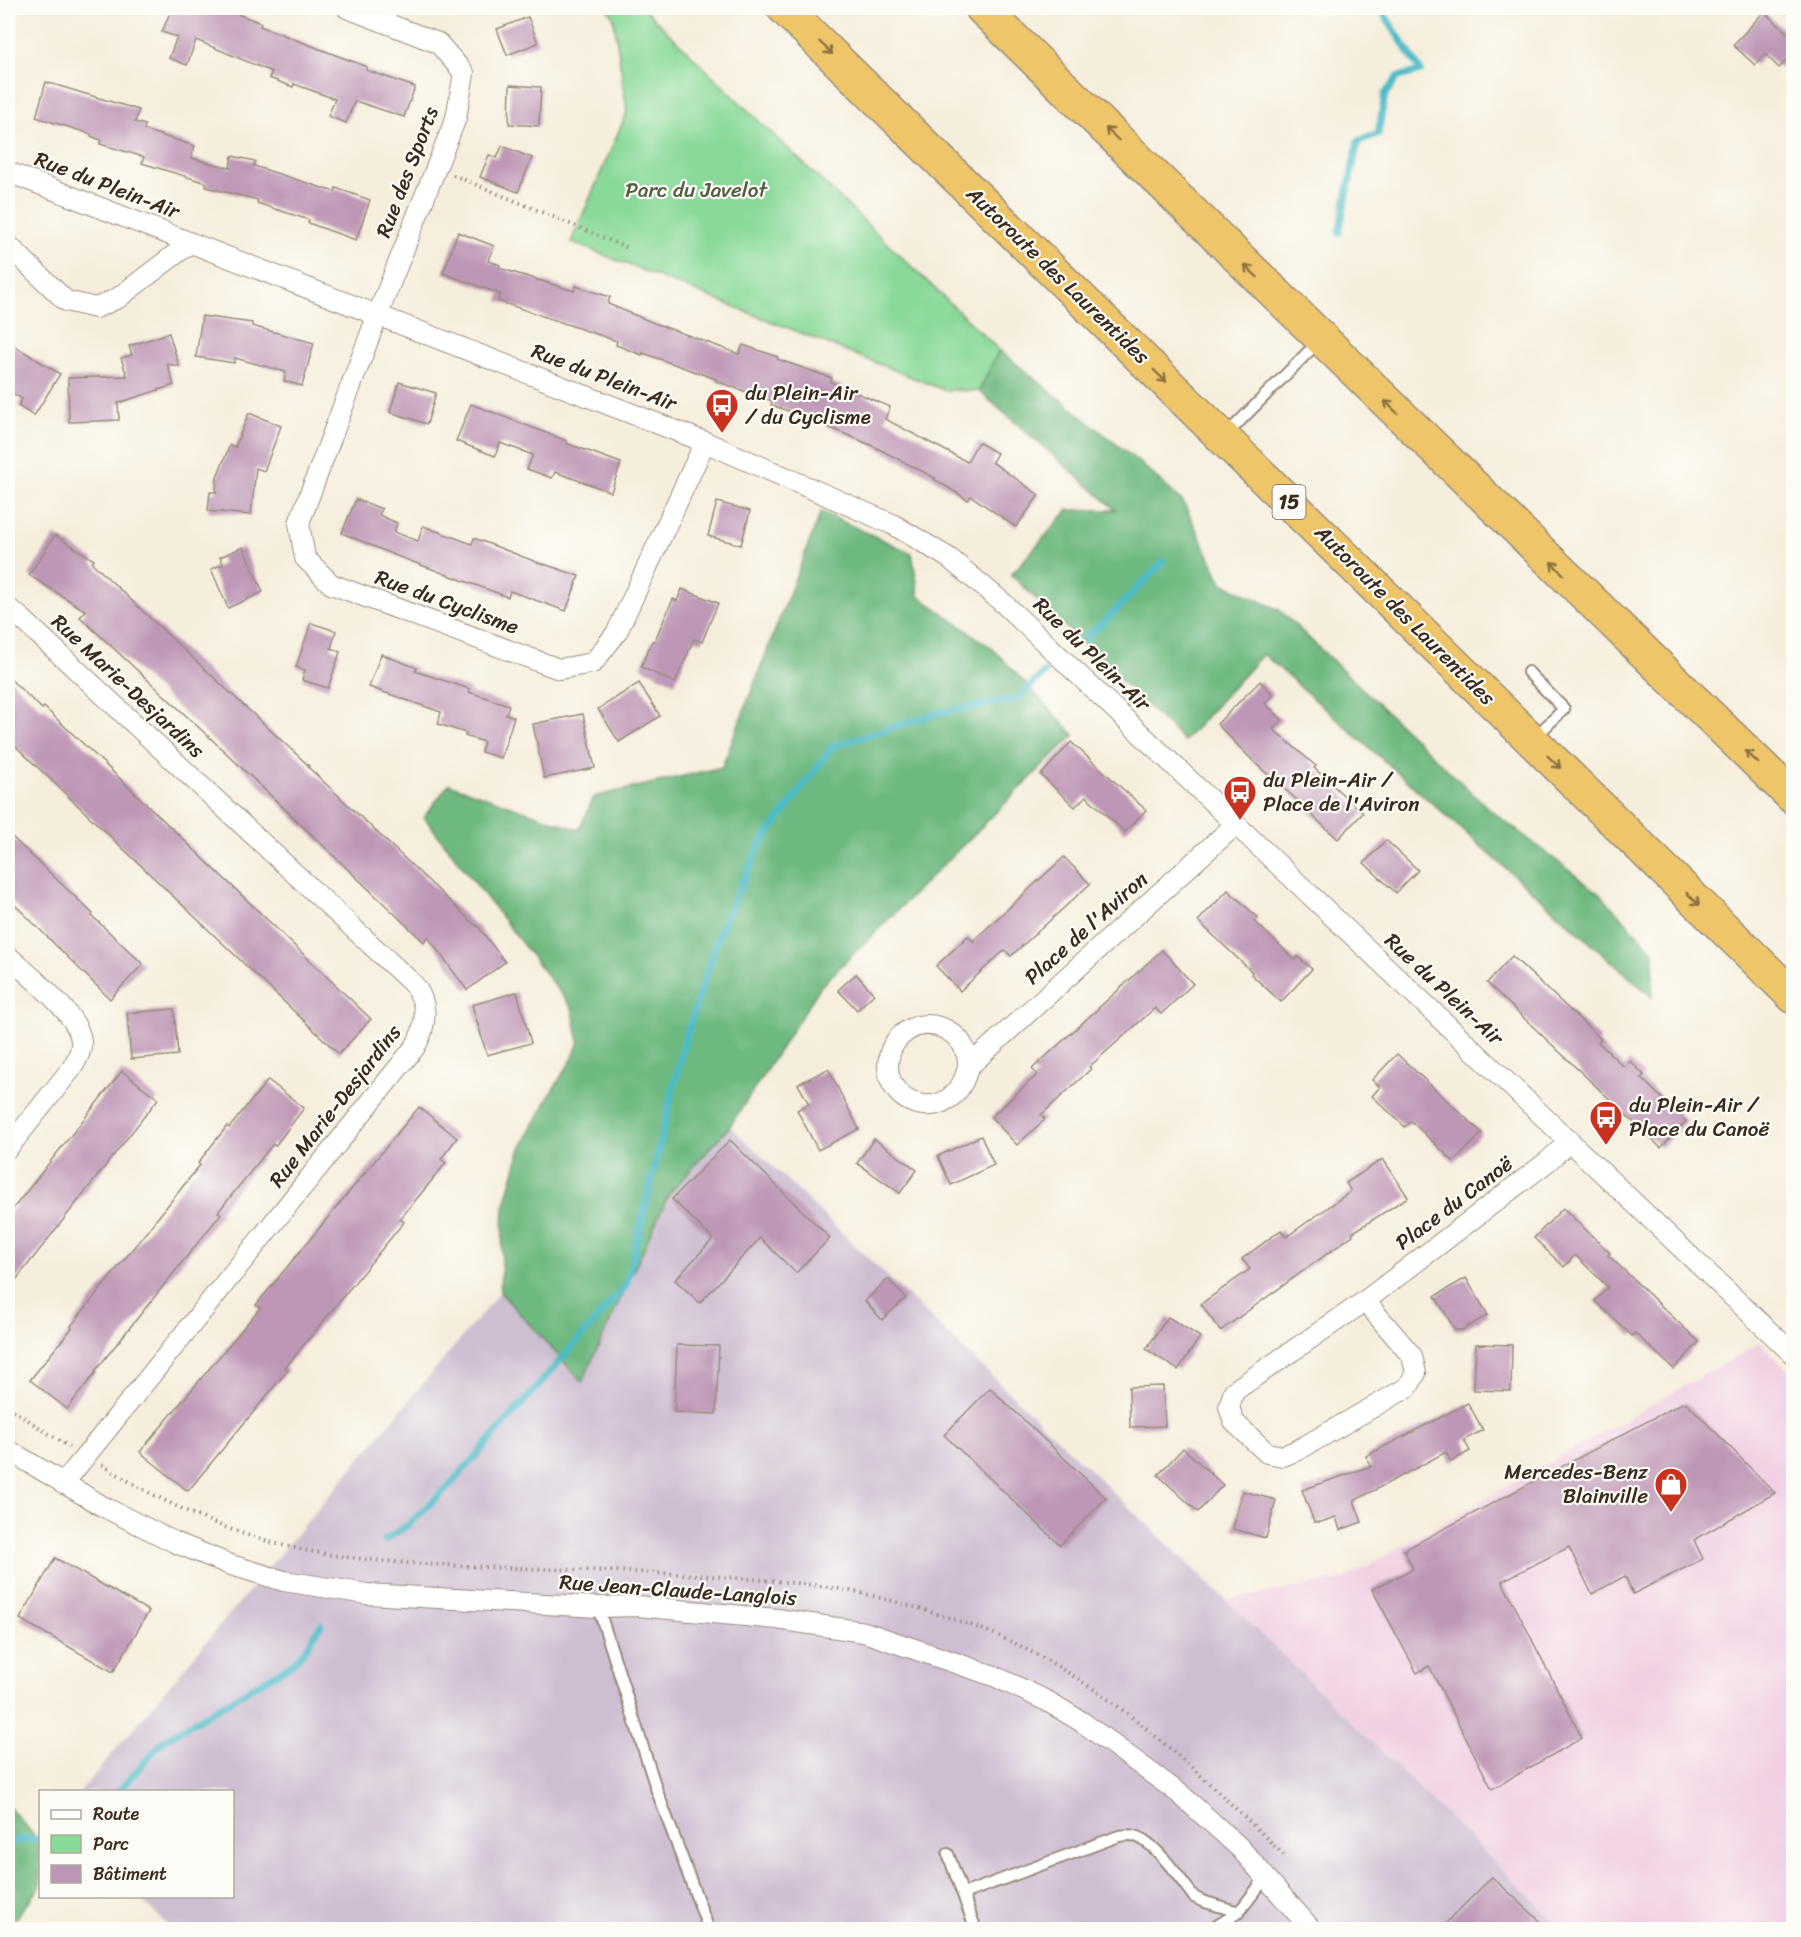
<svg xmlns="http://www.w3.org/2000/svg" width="1801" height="1937" font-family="Sriracha,sans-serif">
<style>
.built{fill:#f1d0e3}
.industrial{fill:#cebed1}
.green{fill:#89d998;stroke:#62825b;stroke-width:1.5}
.forest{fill:#6eb980;stroke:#54724f;stroke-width:1.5}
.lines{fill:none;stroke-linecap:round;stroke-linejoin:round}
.stream{stroke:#4ebbc8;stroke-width:7}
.building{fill:#be97b6}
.lane-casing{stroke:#988c7d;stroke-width:14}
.street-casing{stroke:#988c7d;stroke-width:22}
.highway-casing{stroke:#988c7d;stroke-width:36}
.path{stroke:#988c7d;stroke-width:4;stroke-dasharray:1.5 4.5;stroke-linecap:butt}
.lane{stroke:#fff;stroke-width:10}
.street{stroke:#fff;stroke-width:20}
.highway{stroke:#eec569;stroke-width:33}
.oneway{stroke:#8c7040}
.labels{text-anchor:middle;stroke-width:4.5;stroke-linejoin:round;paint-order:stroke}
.shield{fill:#fdfcf7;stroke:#75695f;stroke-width:1.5}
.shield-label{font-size:20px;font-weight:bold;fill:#3b2a1e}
.street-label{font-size:21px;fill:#3b2a1e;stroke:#fdfcf7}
.park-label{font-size:21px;fill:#525f43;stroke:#fdfcf7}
.poi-label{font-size:21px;fill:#3b2a1e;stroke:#fdfcf7;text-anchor:start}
</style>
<rect width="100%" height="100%" fill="#fdfcf7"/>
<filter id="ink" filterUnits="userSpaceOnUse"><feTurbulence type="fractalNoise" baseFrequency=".0167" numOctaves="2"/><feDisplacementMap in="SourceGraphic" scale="12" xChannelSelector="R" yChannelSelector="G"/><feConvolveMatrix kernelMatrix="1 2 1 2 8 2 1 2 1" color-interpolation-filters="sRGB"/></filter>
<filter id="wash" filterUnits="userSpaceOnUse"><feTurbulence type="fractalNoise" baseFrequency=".008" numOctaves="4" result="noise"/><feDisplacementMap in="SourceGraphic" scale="24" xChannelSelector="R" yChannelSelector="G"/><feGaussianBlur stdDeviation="1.35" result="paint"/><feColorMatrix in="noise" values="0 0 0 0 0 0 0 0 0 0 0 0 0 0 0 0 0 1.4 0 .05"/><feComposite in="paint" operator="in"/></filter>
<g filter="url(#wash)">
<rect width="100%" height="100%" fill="#f6eedc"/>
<!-- built -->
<polygon class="built" points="1760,1343 1793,1375 1793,1924 1781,1930 1563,1929 1226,1600 1344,1579"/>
<!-- industrial -->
<polygon class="industrial" points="730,1126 1226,1600 1563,1929 172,1929 138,1897 232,1896 232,1792 80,1792 500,1292 582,1381 669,1194"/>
<!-- green -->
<polygon class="green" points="605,8 643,8 760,122 999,350 979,391 944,390 571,242 627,112 613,15"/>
<!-- forest -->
<g class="forest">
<polygon points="999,350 1146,468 1183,502 1222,583 1279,610 1489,809 1600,894 1654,952 1652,997 1263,654 1184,741 1011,575 1068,510 1116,510 979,391"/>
<polygon points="821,512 912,553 919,596 993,649 1074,735 821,986 730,1126 669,1194 582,1382 500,1292 504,1207 521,1148 552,1091 573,1058 579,1041 572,1008 424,817 449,784 579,830 594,797 722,767"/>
<polygon points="8,1806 40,1842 40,1888 8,1927"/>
</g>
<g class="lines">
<!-- stream -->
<g class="stream">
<polyline points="1339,232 1358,141 1378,134 1385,94 1398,77 1421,71 1380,8"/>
<polyline points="1084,639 1106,620 1163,562"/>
<polyline points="385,1540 408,1525 452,1483 626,1286 684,1043 721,928 760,845 833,746 942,712 1017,699 1045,672"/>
<polyline points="118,1792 164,1740 292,1664 307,1647 321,1625"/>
<polyline points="8,1845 16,1840 40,1839"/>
</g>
</g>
<g id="blocks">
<!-- building -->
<g class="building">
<polygon points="172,8 222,8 261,23 260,26 367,67 366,70 415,87 404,117 355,101 346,123 328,116 335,99 294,84 293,87 269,78 272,72 196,40 187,65 169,58 177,37 162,32"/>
<polygon points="1764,12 1794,39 1794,52 1779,68 1765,54 1755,65 1733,45"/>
<polygon points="528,17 538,43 507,55 497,29"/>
<polygon points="46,82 139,110 135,122 145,125 144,130 195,146 191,158 230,168 232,156 255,161 254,166 335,192 336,188 370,200 356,240 308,223 309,220 257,203 258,200 206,187 207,183 142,163 144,157 100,144 101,140 91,136 91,134 36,117"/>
<polygon points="510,85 541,87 539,126 509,124"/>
<polygon points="502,146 532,158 518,192 480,177 489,155 497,158"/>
<polygon points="458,232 494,246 488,261 500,265 499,268 574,291 576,286 610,297 608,304 654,323 739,354 743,345 778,357 777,359 832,378 831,382 890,407 885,419 967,462 978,442 997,453 992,462 1039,495 1016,527 971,496 968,500 934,479 935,478 873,446 826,426 827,424 771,405 772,401 716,381 716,379 643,353 642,355 616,345 617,341 498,301 500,294 443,273"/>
<polygon points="202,316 252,323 252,326 314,343 302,386 284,381 286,372 235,358 234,363 196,357"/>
<polygon points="169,333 179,366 167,364 174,385 118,403 119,420 69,422 68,378 127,376 121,358 132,355 129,346"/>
<polygon points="8,342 60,374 34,416 18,406 22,399 8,390"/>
<polygon points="399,382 436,393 427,424 390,412"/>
<polygon points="471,404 567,441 566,443 621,463 611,492 555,472 552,478 527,469 533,455 500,443 495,456 456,441"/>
<polygon points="249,413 281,426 264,471 256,468 251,515 208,511 210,492 216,492 217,477 230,445 235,447"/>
<polygon points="356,499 382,509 379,515 397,523 394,532 418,541 423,526 472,544 474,538 544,565 544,564 579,576 566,611 510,591 508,597 394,555 342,533"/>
<polygon points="717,502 750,511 741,545 708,536"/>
<polygon points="55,535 94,560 92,563 167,634 309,766 308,767 476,926 477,925 505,962 467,990 428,937 424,942 222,749 80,617 86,611 29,575"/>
<polygon points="243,547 263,592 228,608 211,569 223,564 220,557"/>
<polygon points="682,589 718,603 702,642 694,639 675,683 641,667 652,641 654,642 673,599 677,601"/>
<polygon points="311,623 336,631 331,648 340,652 328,688 302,680 305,670 296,667"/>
<polygon points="381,654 417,668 415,671 470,689 469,692 509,705 506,714 514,717 501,758 481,752 484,742 465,736 466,733 438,724 441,712 369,687"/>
<polygon points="8,677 42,709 44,707 92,752 371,1019 339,1054 8,739"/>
<polygon points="1260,681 1273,695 1265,703 1282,720 1273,729 1316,766 1314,768 1363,813 1338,839 1305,809 1306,808 1255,763 1217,724"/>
<polygon points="639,683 660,716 619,742 598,709"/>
<polygon points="583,714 595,768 544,778 533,724"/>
<polygon points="1071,742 1146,810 1125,832 1086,796 1075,807 1041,775"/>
<polygon points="8,833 93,914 92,916 143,964 110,999 8,898"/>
<polygon points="1386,840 1418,870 1396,893 1364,863"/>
<polygon points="1064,857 1090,884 1011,956 1005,950 960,991 936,966 968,936 973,941"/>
<polygon points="1228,890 1258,918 1254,921 1295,960 1298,957 1312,969 1281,1002 1251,974 1252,972 1198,921"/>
<polygon points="1162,950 1193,984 1161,1014 1155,1008 1089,1067 1091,1069 1041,1115 1045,1119 1017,1145 991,1117 1037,1075 1032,1069"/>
<polygon points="1512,956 1601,1039 1598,1042 1624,1067 1630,1061 1644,1075 1641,1078 1686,1121 1661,1148 1487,983"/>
<polygon points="856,974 874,994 857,1010 838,990"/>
<polygon points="517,992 531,1043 487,1055 472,1005"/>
<polygon points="174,1009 178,1055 131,1059 127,1013"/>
<polygon points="1397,1054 1482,1133 1454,1162 1411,1121 1405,1127 1372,1096 1380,1087 1372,1080"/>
<polygon points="828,1069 859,1129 818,1150 797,1110 809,1104 798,1084"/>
<polygon points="122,1071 158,1099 8,1290 8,1215"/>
<polygon points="268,1080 304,1108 275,1146 273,1144 218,1212 221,1214 95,1371 96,1372 67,1409 30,1380 72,1328 71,1326 200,1165 198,1163 227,1126 229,1128"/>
<polygon points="419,1107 457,1138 441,1159 446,1163 400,1219 404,1222 285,1368 288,1370 188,1491 140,1452 260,1308 256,1305"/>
<polygon points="981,1136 994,1165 951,1185 938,1156"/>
<polygon points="874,1139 917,1170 900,1193 857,1163"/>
<polygon points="730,1140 830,1238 796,1273 760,1238 700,1303 675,1280 713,1239 672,1199"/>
<polygon points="1383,1159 1408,1197 1352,1233 1353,1235 1220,1331 1201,1304 1250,1269 1242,1259 1281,1230 1286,1237 1351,1191 1346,1183"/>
<polygon points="1563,1208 1610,1253 1608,1255 1699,1342 1674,1369 1635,1333 1632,1336 1595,1301 1608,1287 1575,1255 1564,1267 1534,1238"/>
<polygon points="1466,1278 1488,1315 1462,1330 1455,1330 1435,1296"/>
<polygon points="888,1279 906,1298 882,1320 865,1301"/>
<polygon points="1168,1317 1200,1337 1178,1370 1146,1349"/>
<polygon points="1476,1344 1512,1345 1511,1391 1474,1390"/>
<polygon points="677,1345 719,1346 716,1414 674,1412"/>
<polygon points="1163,1386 1165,1426 1130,1427 1129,1387"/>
<polygon points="990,1388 1106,1498 1060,1545 944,1435"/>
<polygon points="1468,1403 1483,1430 1464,1440 1470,1451 1451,1462 1446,1452 1354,1501 1362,1522 1340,1530 1336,1517 1321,1522 1314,1522 1302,1490 1371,1466 1366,1456"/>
<polygon points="1682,1403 1687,1403 1775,1493 1694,1540 1703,1559 1633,1594 1625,1576 1592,1594 1569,1547 1502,1581 1582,1738 1492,1789 1429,1666 1417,1673 1372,1589 1413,1569 1404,1550"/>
<polygon points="1183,1448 1223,1485 1198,1512 1158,1475"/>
<polygon points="1242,1491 1276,1500 1266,1538 1233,1529"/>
<polygon points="55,1558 149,1611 113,1672 20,1619"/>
<polygon points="1492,1877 1549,1929 1440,1929"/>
</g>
</g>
</g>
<g filter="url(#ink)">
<use href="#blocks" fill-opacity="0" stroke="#988c7d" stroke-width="1.5"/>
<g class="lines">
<defs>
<g id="lane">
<polyline points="1226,435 1318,342"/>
<polyline points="1528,672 1564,709 1535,737"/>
<polyline points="598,1607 657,1791 709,1930"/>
<polyline points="948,1854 976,1930"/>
<path d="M963,1894L1119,1836C1125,1835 1132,1834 1138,1837C1157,1845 1181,1880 1194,1897L1202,1901L1239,1912"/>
<polyline points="1210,1930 1239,1912 1266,1877"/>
</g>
<g id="street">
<polyline points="347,8 438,43 464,73 456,118 378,314 299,523 305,558 331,584 559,669 593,663 617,632 705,442"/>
<polyline points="8,172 705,442 894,525 949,558 1002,602 1794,1355"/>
<polyline points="8,245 66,301 96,308 118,298 190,243"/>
<path d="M8,608L20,617L413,984C429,1003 427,1026 415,1047L63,1484"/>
<path d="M8,956C27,974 79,1014 81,1041C82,1051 77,1059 72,1068L8,1148"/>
<path d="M968,1067C968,1062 968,1057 966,1053C959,1029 928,1017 907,1031C898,1037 891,1046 889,1057C879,1108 954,1129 968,1067L1235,825"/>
<polyline points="1365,1301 1412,1356 1416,1373 1408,1387 1298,1450 1283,1456 1267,1453 1234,1422 1229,1407 1234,1391 1365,1301 1547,1162 1570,1141"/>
<polyline points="8,1450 104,1507 174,1542 231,1565 284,1581 367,1594 598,1607 637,1606 777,1619 864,1632 994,1676 1047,1701 1082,1722 1180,1794 1239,1847 1312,1930"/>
</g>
<g id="highway">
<polyline points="784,8 1794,997"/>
<polyline points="982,8 1794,798"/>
</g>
</defs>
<!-- lane casing -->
<use href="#lane" class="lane-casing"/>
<!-- street casing -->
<use href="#street" class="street-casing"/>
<!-- highway casing -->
<use href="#highway" class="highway-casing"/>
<!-- path -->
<g class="path">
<polyline points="453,175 628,248"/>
<polyline points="8,1407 69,1447"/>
<path d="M102,1465C121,1476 139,1488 158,1497C204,1521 253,1540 304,1550C363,1562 424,1564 484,1567C564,1570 644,1571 724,1577C760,1580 797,1582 833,1588C867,1593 901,1603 934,1613C956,1620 979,1627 1001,1637C1116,1689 1197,1771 1286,1857"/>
</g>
<!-- lane -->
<use href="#lane" class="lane"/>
<!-- street -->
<use href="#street" class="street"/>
<!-- highway -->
<use href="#highway" class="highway"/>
</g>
<!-- one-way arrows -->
<defs><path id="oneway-shaft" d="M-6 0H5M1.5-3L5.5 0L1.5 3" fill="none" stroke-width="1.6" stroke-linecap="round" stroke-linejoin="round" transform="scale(1.5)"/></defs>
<g class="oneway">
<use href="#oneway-shaft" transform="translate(826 48) rotate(44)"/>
<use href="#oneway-shaft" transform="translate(1112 134) rotate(-136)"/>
<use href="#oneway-shaft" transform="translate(1251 271) rotate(-136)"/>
<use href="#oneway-shaft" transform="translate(1160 376) rotate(44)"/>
<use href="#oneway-shaft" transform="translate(1391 407) rotate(-136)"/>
<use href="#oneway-shaft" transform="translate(1557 568) rotate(-136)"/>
<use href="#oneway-shaft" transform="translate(1752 757) rotate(-136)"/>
<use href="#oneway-shaft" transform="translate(1554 762) rotate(44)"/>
<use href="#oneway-shaft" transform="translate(1693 899) rotate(44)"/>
</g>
</g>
<!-- icons -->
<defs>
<symbol id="bus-pin" viewBox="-11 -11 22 30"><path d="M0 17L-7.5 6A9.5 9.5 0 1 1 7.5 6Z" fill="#c8321e" stroke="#fdfcf7"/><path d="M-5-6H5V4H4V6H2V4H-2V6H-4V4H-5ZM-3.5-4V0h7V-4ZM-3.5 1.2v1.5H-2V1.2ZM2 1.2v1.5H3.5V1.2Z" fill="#fff"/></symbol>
<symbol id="shop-pin" viewBox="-11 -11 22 30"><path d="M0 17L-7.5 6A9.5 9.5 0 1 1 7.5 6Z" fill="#c8321e" stroke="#fdfcf7"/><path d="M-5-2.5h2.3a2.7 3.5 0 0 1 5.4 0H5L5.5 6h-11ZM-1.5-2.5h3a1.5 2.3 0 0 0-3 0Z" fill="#fff"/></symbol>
</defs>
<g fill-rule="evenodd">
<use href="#bus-pin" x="703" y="386" width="38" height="52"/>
<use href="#bus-pin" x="1221" y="773" width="38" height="52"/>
<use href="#bus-pin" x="1587" y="1098" width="38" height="52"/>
<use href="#shop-pin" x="1652" y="1465" width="38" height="52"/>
</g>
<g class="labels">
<!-- shield labels -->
<rect class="shield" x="1272.5" y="485" width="33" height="34" rx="4.5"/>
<g class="shield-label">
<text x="1289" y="509">15</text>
</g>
<!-- street labels -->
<g class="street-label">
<text transform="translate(407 172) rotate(-69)" y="7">Rue des Sports</text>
<text transform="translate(107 185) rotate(21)" y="7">Rue du Plein-Air</text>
<text transform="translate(1058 275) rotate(44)" y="7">Autoroute des Laurentides</text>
<text transform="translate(604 377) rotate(21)" y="7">Rue du Plein-Air</text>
<text transform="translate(447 602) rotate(20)" y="7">Rue du Cyclisme</text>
<text transform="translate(1405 615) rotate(45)" y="7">Autoroute des Laurentides</text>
<text transform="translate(1092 654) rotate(44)" y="7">Rue du Plein-Air</text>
<text transform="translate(128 686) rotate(43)" y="7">Rue Marie-Desjardins</text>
<text transform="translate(1086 928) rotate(-42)" y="7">Place de l'Aviron</text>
<text transform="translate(1444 989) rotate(43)" y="7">Rue du Plein-Air</text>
<text transform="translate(335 1106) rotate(-52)" y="7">Rue Marie-Desjardins</text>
<text transform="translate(1454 1203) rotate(-37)" y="7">Place du Canoë</text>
<text transform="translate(678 1590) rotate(4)" y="7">Rue Jean-Claude-Langlois</text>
</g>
<!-- park labels -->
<g class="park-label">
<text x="696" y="197">Parc du Javelot</text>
</g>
<!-- poi labels -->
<g class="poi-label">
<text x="745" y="400">du Plein-Air<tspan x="745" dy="24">/ du Cyclisme</tspan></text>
<text x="1263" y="787">du Plein-Air /<tspan x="1263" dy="24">Place de l'Aviron</tspan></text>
<text x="1629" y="1112">du Plein-Air /<tspan x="1629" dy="24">Place du Canoë</tspan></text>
<text x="1648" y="1479" text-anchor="end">Mercedes-Benz<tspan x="1648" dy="24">Blainville</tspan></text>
</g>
</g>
<!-- margin -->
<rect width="1801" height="1937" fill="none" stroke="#fdfcf7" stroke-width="30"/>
<!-- legend -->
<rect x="39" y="1790" width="195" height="108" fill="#fdfcf7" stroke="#afa8a0" stroke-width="1.5"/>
<rect x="51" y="1810" width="30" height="9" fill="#ffffff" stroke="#afa8a0" stroke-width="1.5"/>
<text x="93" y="1820" font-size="18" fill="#3b2a1e">Route</text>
<rect x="51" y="1835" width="30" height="18" fill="#89d998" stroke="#afa8a0" stroke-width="1.5"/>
<text x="93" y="1850" font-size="18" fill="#3b2a1e">Parc</text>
<rect x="51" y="1865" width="30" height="18" fill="#be97b6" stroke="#afa8a0" stroke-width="1.5"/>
<text x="93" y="1880" font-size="18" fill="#3b2a1e">Bâtiment</text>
</svg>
